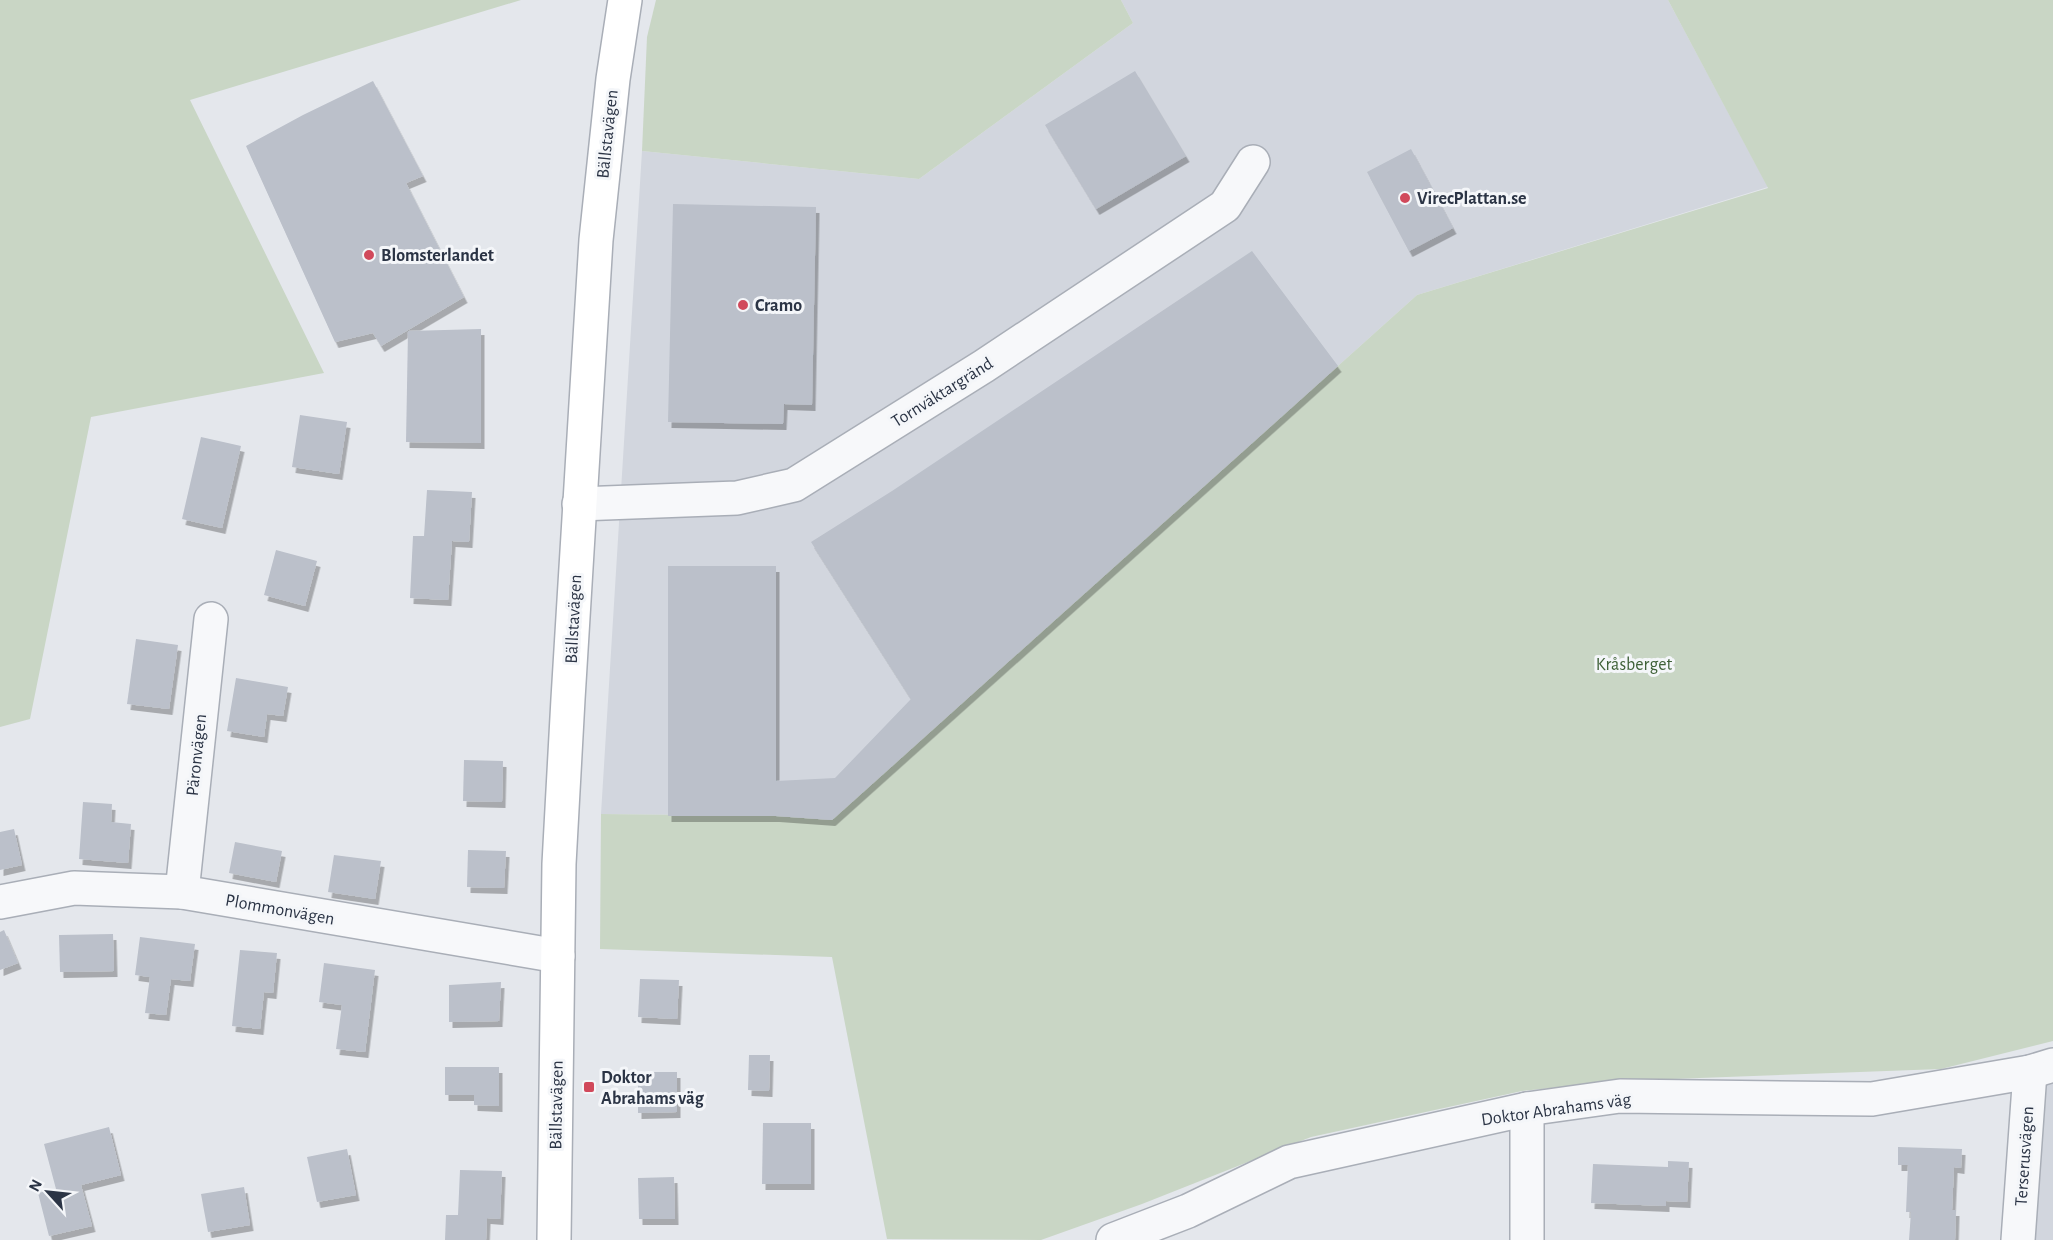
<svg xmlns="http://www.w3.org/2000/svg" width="2053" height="1240" font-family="'Alegreya Sans',sans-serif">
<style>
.built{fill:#d2d6de}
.green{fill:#c9d6c5}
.building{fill:#bbc0ca;filter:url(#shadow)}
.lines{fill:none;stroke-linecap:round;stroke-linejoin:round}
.street-casing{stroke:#a9aeb7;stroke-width:36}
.secondary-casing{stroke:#a9aeb7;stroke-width:36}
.street{stroke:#f7f8fa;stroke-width:33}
.secondary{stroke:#fff;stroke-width:33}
.poi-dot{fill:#d1495b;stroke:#f4f6f9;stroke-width:2}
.labels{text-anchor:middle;stroke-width:6;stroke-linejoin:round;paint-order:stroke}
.street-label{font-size:18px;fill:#2b3445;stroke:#f4f6f9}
.poi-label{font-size:18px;font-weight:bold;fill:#2b3445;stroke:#f4f6f9;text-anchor:start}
.park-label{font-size:18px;fill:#3f6138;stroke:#f4f6f9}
</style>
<defs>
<filter id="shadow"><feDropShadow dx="3.5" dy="6" stdDeviation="0" flood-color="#0004"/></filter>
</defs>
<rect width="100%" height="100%" fill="#e4e7ec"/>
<!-- built -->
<g class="built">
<polygon points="1121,0 1668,0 1768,187 1417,295 832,820 776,816 601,814 642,151 919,179 1133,23"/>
<polygon points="2053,1080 2053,1240 2025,1240 2035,1085"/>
</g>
<!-- green -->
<g class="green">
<polygon points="0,0 521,0 190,100 324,373 91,417 30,719 0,727"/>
<polygon points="656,0 1121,0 1133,23 919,179 642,151 647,37"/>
<polygon points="1668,0 2053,0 2053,1041 1941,1069 1619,1081 1522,1091 1311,1137 1142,1204 1041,1240 887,1239 832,957 600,949 601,814 776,816 832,820 1417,295 1768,188"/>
</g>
<!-- building -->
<g class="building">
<polygon points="1135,71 1186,156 1096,209 1045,125"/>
<polygon points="373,81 423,176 406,183 464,297 381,346 373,333 335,342 246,146 303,115"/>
<polygon points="1411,149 1453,228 1409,251 1367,172"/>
<polygon points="673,204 816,207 812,405 784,404 783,424 668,422"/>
<polygon points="1252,251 1338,366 832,820 776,816 668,816 668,566 776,566 776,781 835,778 911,699 811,542 892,491"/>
<polygon points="481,329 481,443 406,442 408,331"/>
<polygon points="300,415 347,422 339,474 292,467"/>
<polygon points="201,437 241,446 222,528 182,519"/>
<polygon points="427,490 472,492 469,542 452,541 448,600 410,598 413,536 424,536"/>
<polygon points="276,550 317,561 305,606 264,595"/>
<polygon points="136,639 178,645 169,709 127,704"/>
<polygon points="236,678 288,687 283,716 267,714 264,737 227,731"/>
<polygon points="464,760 503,761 502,802 463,801"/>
<polygon points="83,802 112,804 111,822 131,824 128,863 79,859"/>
<polygon points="14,829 22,865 0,870 0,832"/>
<polygon points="235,842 282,851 276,882 229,873"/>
<polygon points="468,850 506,851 504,888 467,887"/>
<polygon points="334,855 381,861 375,899 328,892"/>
<polygon points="4,930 18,963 0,970 0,932"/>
<polygon points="113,934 114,971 60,972 59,935"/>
<polygon points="140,937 195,944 190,981 171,979 166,1015 145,1013 150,977 135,975"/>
<polygon points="240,950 277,953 273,993 264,992 260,1029 232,1026"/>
<polygon points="324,963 375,970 365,1052 336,1049 342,1005 319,1002"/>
<polygon points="640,979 679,980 677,1019 638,1017"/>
<polygon points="501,982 499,1021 449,1022 449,985"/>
<polygon points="749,1055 770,1055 769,1091 748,1090"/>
<polygon points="445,1067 499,1067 499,1106 474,1105 474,1095 445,1095"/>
<polygon points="638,1072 677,1072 677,1112 638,1113"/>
<polygon points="763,1123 811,1123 811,1184 762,1184"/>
<polygon points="109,1127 121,1175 81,1185 92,1226 49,1236 38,1193 56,1189 44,1144"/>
<polygon points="1898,1147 1962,1149 1961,1168 1954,1167 1952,1210 1956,1210 1955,1240 1909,1240 1911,1212 1906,1212 1908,1165 1898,1165"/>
<polygon points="347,1149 356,1195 317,1202 307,1157"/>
<polygon points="1668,1161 1689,1162 1687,1202 1666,1201 1666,1206 1591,1203 1593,1164 1668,1167"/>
<polygon points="460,1170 502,1171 500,1219 487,1218 486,1240 445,1240 446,1215 458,1215"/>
<polygon points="674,1177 675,1219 639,1219 638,1178"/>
<polygon points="244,1187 250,1225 208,1232 201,1194"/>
</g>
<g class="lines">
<defs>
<g id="street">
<polyline points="579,504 737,498 794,485 984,366 1225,206 1253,162"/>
<polyline points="182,892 211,619"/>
<polyline points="0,902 74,888 182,892 558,956"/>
<polyline points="1527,1109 1527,1240"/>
<polyline points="1113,1240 1188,1211 1289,1162 1527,1109 1620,1096 1872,1099 2030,1072 2053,1065"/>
<polyline points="2018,1240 2030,1072"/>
</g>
<polyline id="secondary" points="554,1240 559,864 568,699 596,240 613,79 625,0"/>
</defs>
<!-- street casing -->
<use href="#street" class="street-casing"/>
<!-- secondary casing -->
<use href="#secondary" class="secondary-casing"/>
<!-- street -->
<use href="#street" class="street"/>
<!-- secondary -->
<use href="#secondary" class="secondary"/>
</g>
<!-- markers -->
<g class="poi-dot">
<circle cx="1405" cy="198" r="6"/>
<circle cx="369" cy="255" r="6"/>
<circle cx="743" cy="305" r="6"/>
<rect x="583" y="1081" width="12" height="12" rx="3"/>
</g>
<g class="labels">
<!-- street labels -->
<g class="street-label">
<text transform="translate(607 134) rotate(-84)" y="6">Bällstavägen</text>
<text transform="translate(942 392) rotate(-32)" y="6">Tornväktargränd</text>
<text transform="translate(573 619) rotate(-87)" y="6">Bällstavägen</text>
<text transform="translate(196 755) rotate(-84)" y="6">Päronvägen</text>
<text transform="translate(280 909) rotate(10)" y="6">Plommonvägen</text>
<text transform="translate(556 1105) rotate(-89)" y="6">Bällstavägen</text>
<text transform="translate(1556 1109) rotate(-8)" y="6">Doktor Abrahams väg</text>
<text transform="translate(2024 1156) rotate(-86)" y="6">Terserusvägen</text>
</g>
<!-- poi labels -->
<g class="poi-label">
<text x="1417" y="204">VirecPlattan.se</text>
<text x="381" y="261">Blomsterlandet</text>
<text x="755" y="311">Cramo</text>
<text x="601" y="1083">Doktor<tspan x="601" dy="21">Abrahams väg</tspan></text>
</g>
<!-- park labels -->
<g class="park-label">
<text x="1634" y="670">Kråsberget</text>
</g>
</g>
<!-- north arrow -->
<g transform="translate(48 1192) rotate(297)" stroke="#f4f6f9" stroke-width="4.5" paint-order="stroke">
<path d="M0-4.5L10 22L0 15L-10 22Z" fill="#2b3445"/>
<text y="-9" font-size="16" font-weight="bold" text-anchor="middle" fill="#2b3445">N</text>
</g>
</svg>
